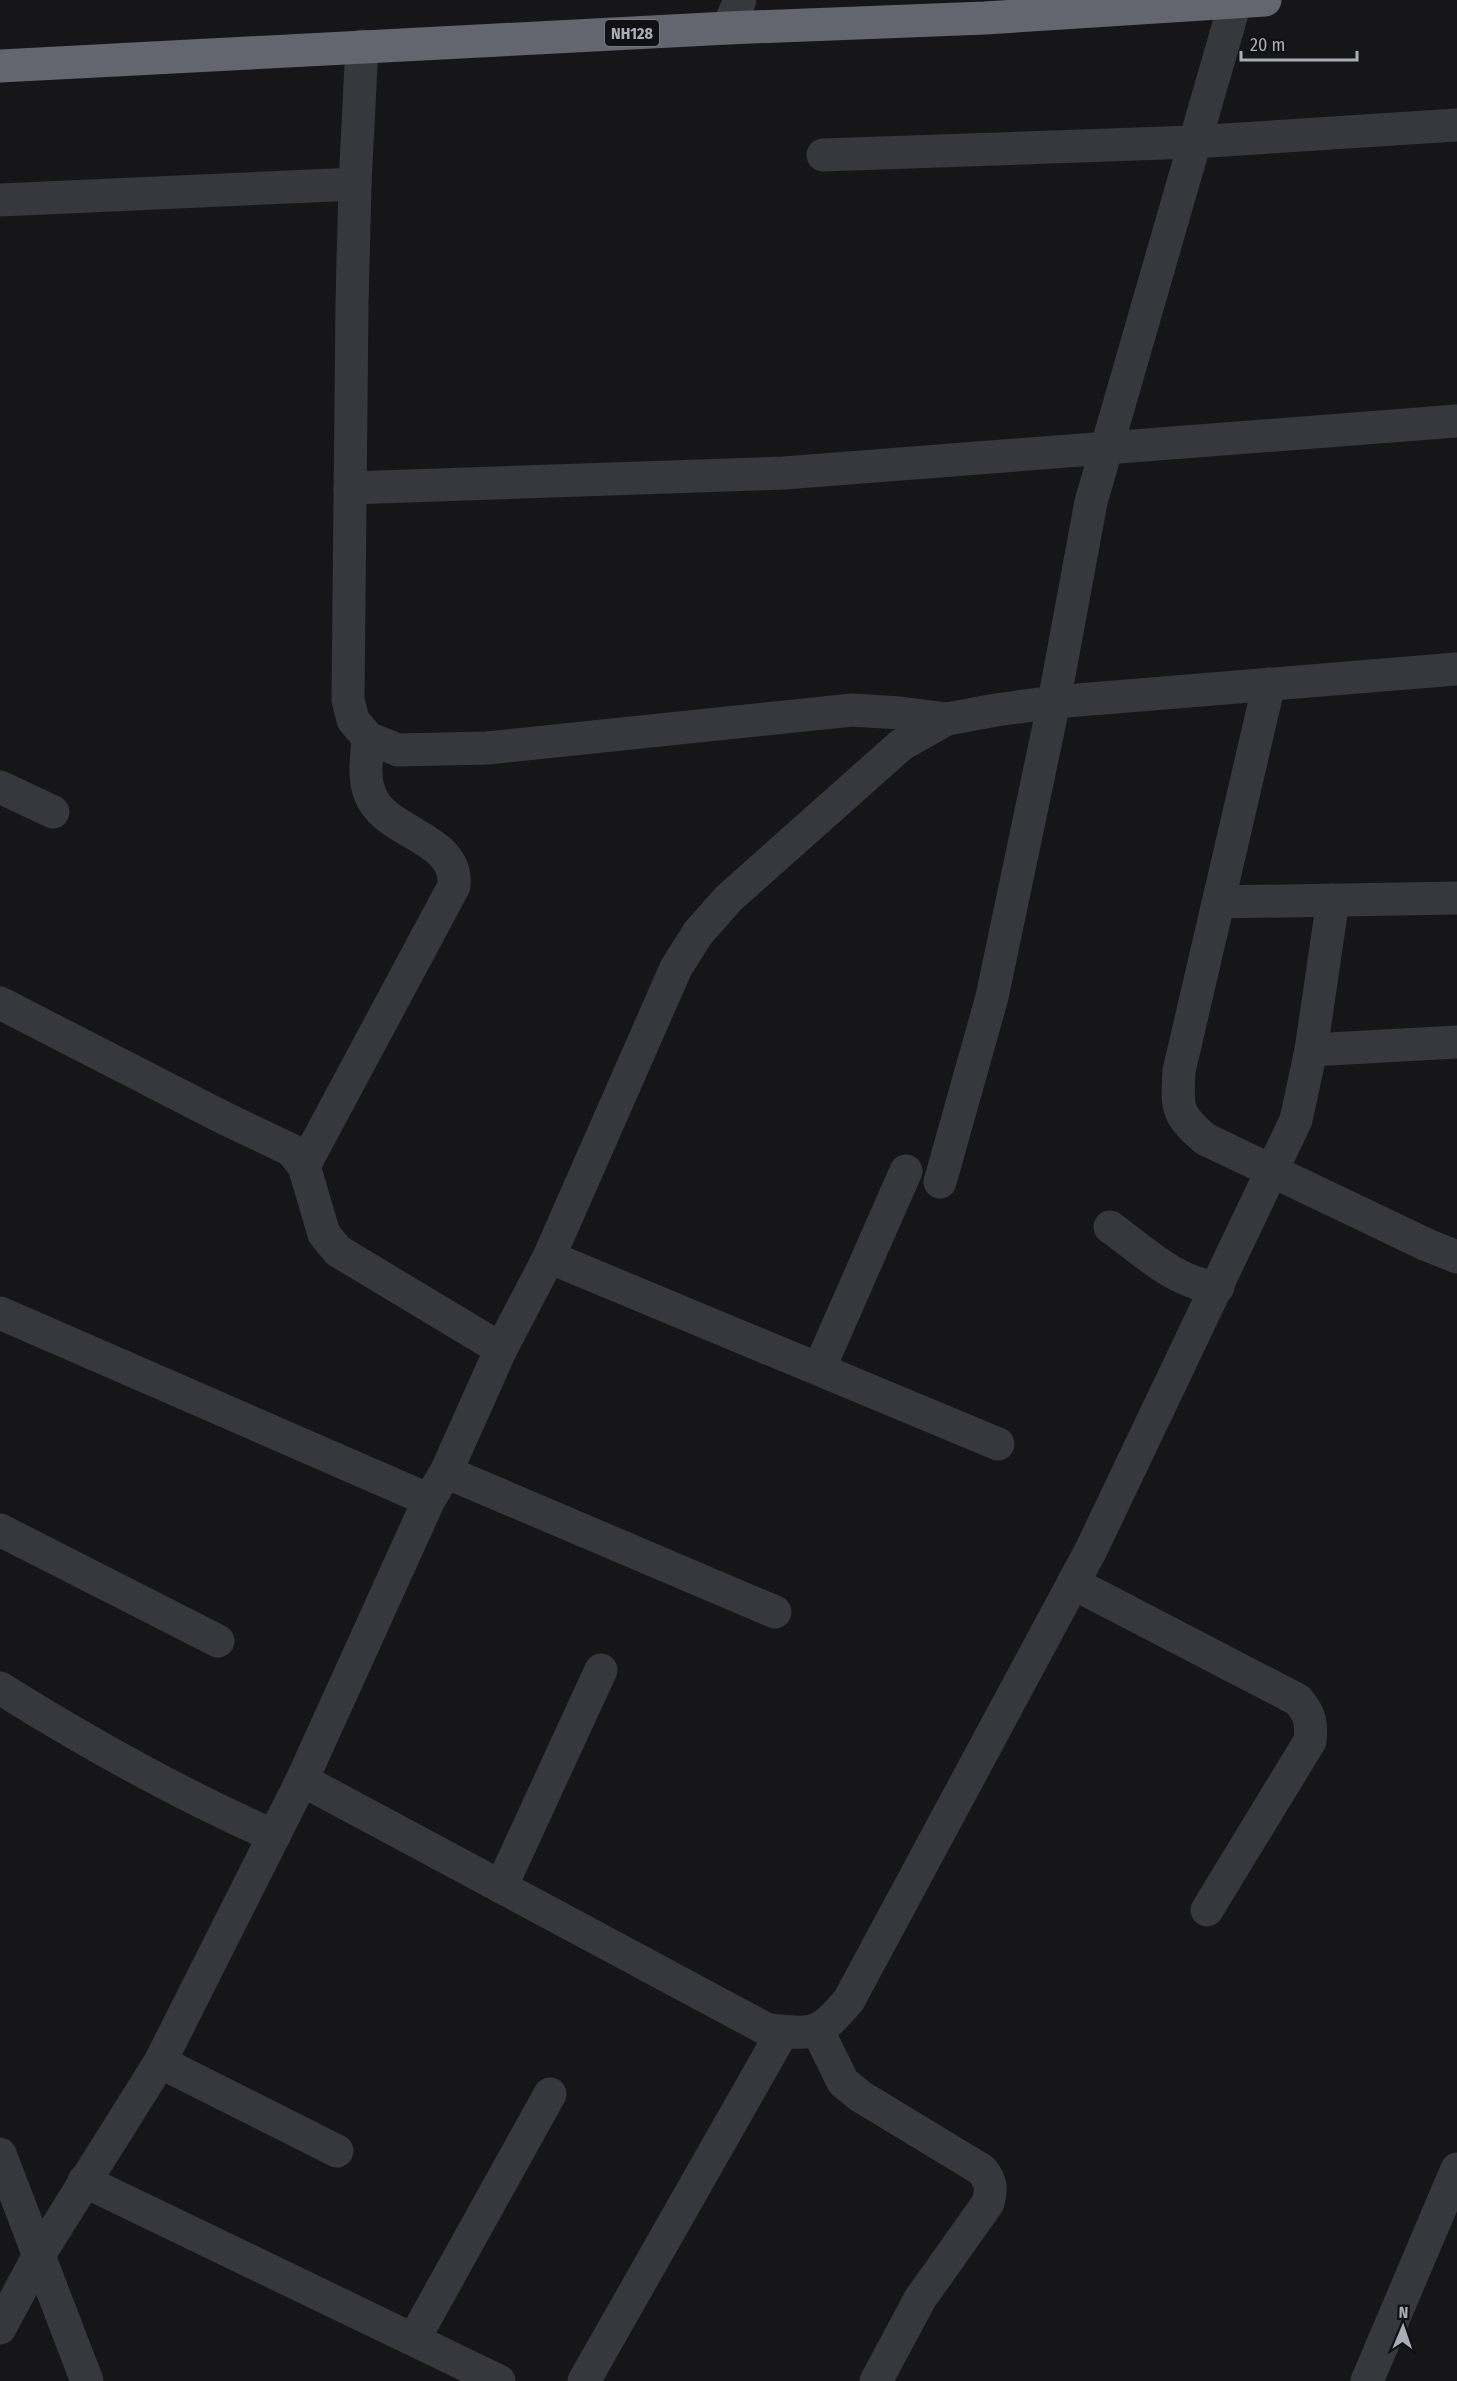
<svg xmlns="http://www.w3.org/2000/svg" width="1457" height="2381" font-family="'Fira Sans Condensed',sans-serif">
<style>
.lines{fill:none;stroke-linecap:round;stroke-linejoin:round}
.street{stroke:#37383d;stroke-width:33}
.highway{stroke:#63666e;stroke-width:33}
.labels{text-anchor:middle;stroke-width:4.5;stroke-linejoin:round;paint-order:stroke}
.shield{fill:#111113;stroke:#7b7e86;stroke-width:1.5}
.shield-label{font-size:16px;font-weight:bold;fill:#a8adb8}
</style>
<rect width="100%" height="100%" fill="#161618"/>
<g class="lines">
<!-- street -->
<g class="street">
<polyline points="728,28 740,0"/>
<polyline points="362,46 355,184 352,303 348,700 353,720 368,738 398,750 488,748 852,710 900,713 947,719"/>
<polyline points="823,155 1193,142 1457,125"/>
<polyline points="0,200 355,184"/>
<polyline points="350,488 784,473 1457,421"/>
<path d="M1269,684L1179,1071C1177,1108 1176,1114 1205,1139L1427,1245L1457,1257"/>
<polyline points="0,787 53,812"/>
<polyline points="1219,902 1457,898"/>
<polyline points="0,1003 222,1117 291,1150 304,1166 324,1234 338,1251 501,1349"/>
<polyline points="1311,1050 1457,1042"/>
<path d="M304,1166L454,886C459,837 384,834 370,794C363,777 367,756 368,738"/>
<polyline points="940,1182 992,997 1054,702 1457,669"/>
<path d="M1110,1227C1141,1249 1177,1285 1218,1287"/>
<polyline points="549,1257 998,1444"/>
<polyline points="0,1313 429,1500"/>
<polyline points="819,1369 906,1171"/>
<polyline points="446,1472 775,1612"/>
<polyline points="0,1530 218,1641"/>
<path d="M1073,1583L1298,1700C1310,1714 1312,1724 1310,1741L1207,1910"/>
<path d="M0,1688C88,1743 179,1794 274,1836"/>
<path d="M302,1780L768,2030C814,2034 818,2037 849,2000L1091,1550L1296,1120L1311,1050L1333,900"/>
<polyline points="501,1887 601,1670"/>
<path d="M817,2029L843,2082L860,2096L982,2170C991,2182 992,2188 988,2203L920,2299L876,2381"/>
<polyline points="160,2062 337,2151"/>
<polyline points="0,2154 87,2381"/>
<polyline points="84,2181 499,2381"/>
<polyline points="0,2328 39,2255 160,2062 302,1780 429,1500 446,1472 501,1349 549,1257 676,968 698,933 729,898 901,745 947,719 996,710 1054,702 1091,502 1235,3"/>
<polyline points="414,2339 550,2094"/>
<polyline points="584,2381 783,2031"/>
<polyline points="1367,2381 1457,2169"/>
</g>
<!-- highway -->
<polyline class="highway" points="0,66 728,28 985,18 1265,0"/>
</g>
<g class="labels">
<!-- shield labels -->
<rect class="shield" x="605" y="20" width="54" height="26" rx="4.5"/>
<g class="shield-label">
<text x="632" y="39">NH128</text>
</g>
</g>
<!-- north arrow -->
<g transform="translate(1403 2327) rotate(2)" stroke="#111113" stroke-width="4.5" paint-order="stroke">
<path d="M0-4.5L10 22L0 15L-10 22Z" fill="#a8adb8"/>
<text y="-9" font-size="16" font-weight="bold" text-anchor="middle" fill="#a8adb8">N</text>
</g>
<!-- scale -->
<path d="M1241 51v9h116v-9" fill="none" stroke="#a8adb8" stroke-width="3"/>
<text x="1250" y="51" font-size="18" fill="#a8adb8" stroke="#111113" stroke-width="4.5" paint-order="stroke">20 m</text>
</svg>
